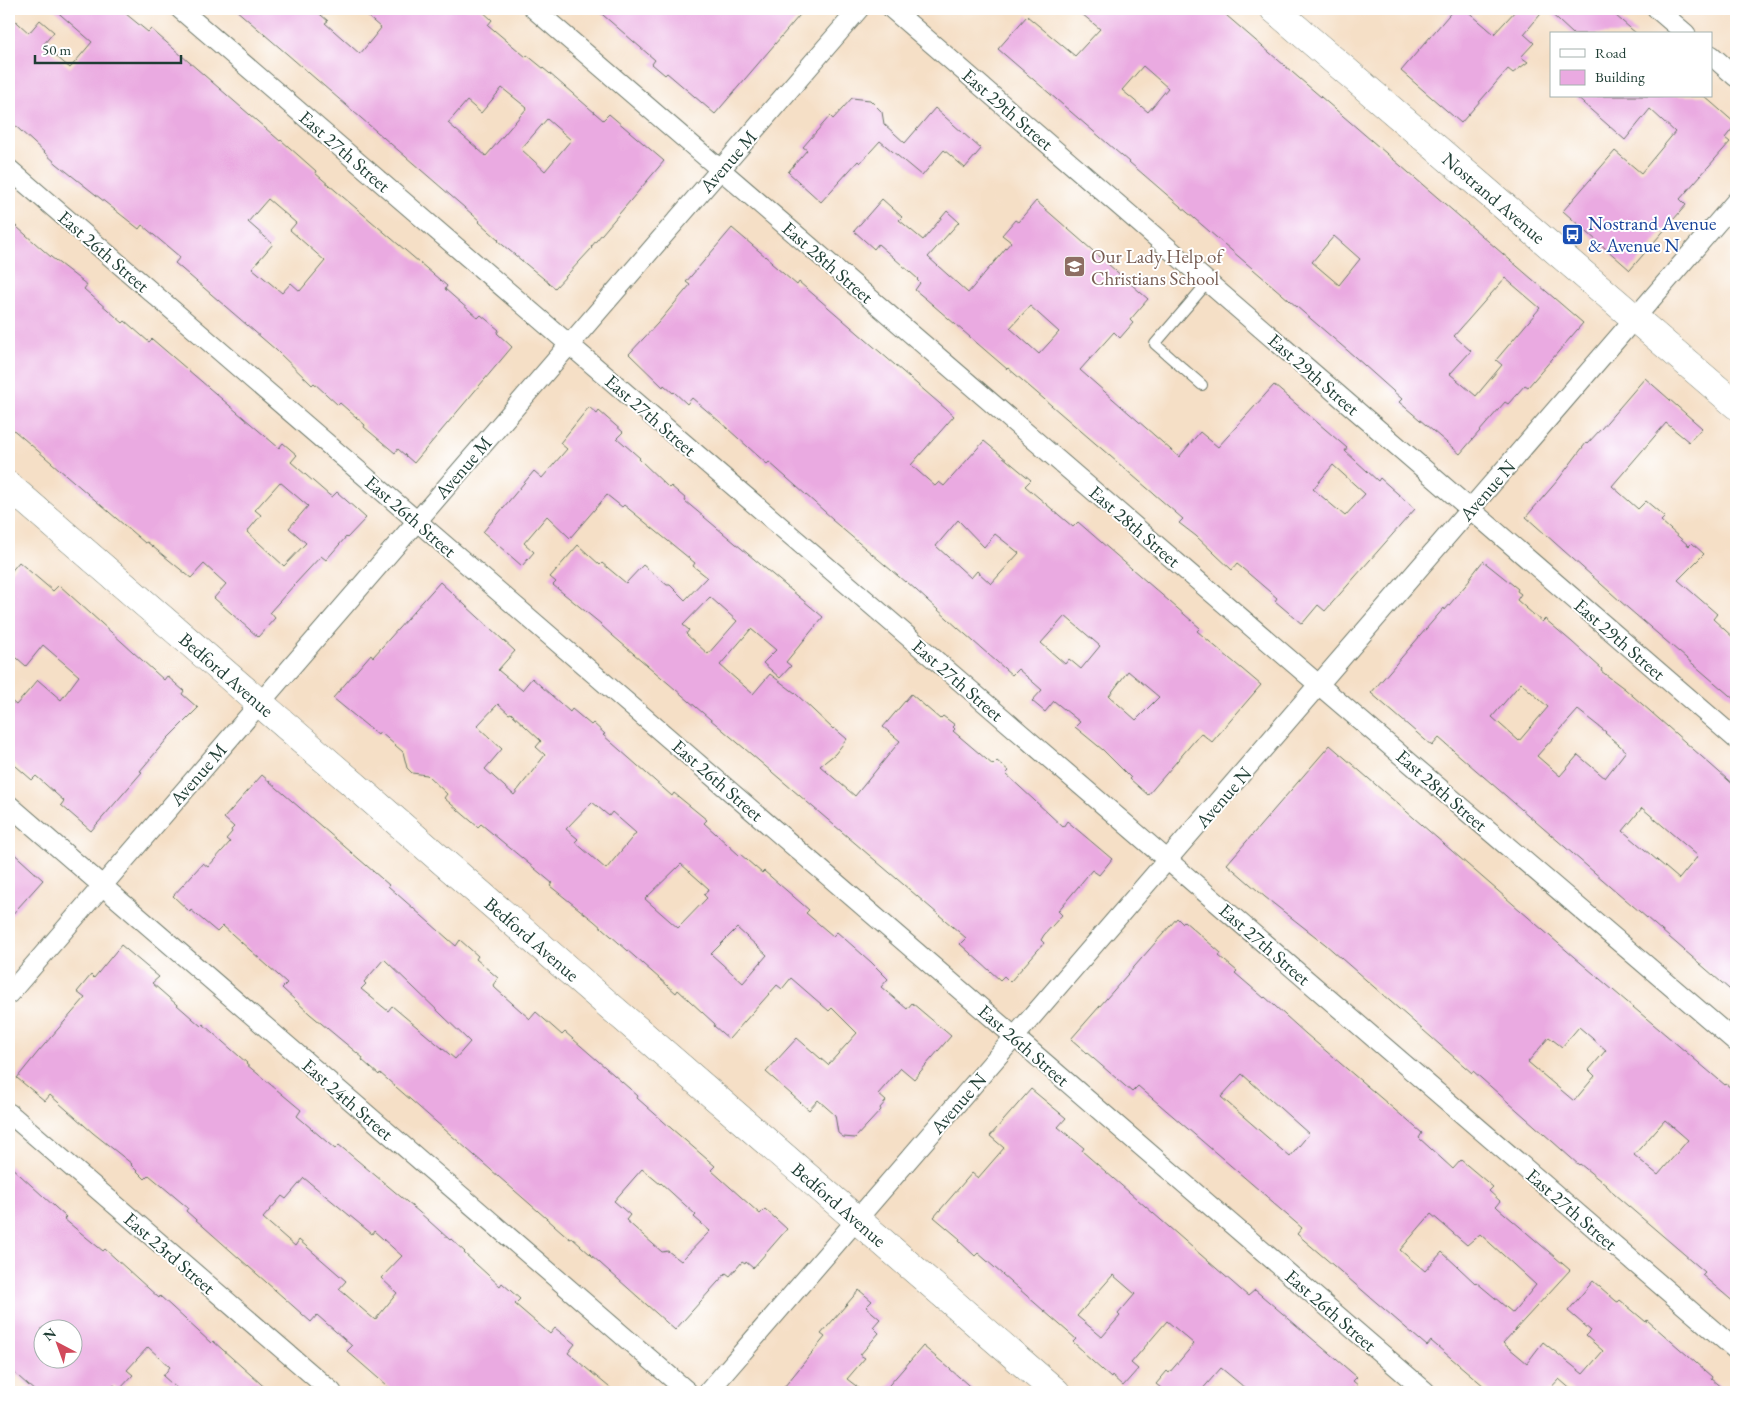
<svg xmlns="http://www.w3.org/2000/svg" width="1745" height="1401" font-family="'EB Garamond',serif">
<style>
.building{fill:#eaaae1;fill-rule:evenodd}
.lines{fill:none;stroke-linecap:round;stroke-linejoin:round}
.lane-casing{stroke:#6a7667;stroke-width:12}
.street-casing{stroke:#6a7667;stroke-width:21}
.secondary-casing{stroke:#6a7667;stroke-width:29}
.lane{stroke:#fff;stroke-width:10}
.street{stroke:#fff;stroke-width:19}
.secondary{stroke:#fff;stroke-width:28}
.labels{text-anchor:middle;stroke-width:4;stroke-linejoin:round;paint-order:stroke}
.street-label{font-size:19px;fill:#1f3d34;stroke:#fff}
.transit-label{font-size:19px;fill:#164399;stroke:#fff;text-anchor:start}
.education-label{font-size:19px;fill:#785e54;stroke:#fff;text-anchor:start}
</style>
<rect width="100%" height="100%" fill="#fff"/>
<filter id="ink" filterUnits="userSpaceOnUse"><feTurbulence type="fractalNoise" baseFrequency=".02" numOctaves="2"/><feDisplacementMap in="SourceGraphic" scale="10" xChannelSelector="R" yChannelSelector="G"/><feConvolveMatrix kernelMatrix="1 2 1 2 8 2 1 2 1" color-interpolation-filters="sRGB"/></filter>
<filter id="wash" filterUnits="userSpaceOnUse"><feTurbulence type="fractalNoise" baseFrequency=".0096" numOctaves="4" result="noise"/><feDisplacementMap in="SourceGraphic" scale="20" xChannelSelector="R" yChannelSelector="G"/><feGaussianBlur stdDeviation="1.12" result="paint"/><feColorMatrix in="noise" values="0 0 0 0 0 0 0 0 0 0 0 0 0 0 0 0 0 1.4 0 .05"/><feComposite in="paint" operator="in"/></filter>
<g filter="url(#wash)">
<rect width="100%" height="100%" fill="#f5dfc6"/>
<g id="blocks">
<!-- building -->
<g class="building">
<path d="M54,9H120L148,32L151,29L280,141L281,140L298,155L316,171L315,173L447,286L445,289L478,318L481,315L499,330L497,333L512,347L414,463L398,449L395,453L364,427L365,425L340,403L338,405L314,383L312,385L276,350L175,263L180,257L142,225L139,229L57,164L9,120V15L29,33L40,20L54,32L43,45L70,68L92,42ZM268,199L296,223L290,230L325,261L300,291L291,283L282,293L252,268L273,244L248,222Z"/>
<path d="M235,9H314L328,21L325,23L360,54L381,28L359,9H480L492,20L488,25L526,57L527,55L549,73L603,120L609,114L664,161L591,247L592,248L555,288L498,241L499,240L479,222L480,221ZM502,88L527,108L486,156L448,123L467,101L481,113ZM547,119L571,140L545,171L521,149Z"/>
<polygon points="596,9 805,9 715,114 667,73 665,75 652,64 655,60"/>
<path d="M1076,9H1219L1583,323L1528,387L1525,385L1508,404L1505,402L1460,454L1399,402L1402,399L1355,357L998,49L1027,16L1075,56L1100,29ZM1143,66L1168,88L1148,112L1122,90ZM1334,236L1360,259L1339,285L1312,262ZM1505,278L1540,308L1496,360L1502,365L1476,396L1450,374L1471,351L1454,336Z"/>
<polygon points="1454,9 1465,9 1494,34 1517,9 1545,9 1524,34 1534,43 1521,57 1528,62 1513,73 1508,69 1461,123 1401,71"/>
<polygon points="1546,9 1608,9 1637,34 1573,34"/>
<polygon points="1575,96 1704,96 1736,124 1725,138 1730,142 1680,199 1686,205 1630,270 1563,211 1615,151 1641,173 1675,132 1650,109 1625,140"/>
<polygon points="852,98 870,100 882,112 884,124 905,143 935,108 981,149 965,168 944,150 922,176 880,141 860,163 858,161 821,202 788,172 807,150 803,147 830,116 833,119"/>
<path d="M882,199L902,217L899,220L923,240L947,211L959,222L928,257L968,293L1011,242L1002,235L1015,220L1018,222L1036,201L1148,299L1130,320L1133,323L1120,338L1114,332L1080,370L1179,457L1200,432L1218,447L1274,385L1347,448L1345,451L1378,481L1380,478L1415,509L1325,611L1318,605L1302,624L1275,601L1277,598L1242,568L1237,564L1232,570L1196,536L1179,523L1183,519L1008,368L1007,369L926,299L915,290L920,283L917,280L918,279L878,244L874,249L854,231ZM1030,306L1059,332L1039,354L1010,328ZM1333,465L1365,494L1345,516L1313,489Z"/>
<path d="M9,220L51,257L87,285L84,289L123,323L125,321L149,342L152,339L279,448L283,443L297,455L291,462L329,495L332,497L337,492L366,518L347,538L346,537L326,560L321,556L295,584L270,612L275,618L258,637L214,598L226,584L204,564L191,578L147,542L145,543L9,426ZM280,482L308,506L289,528L306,543L284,566L247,532L261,515L255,510Z"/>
<path d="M732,228L772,262L771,263L797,285L799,282L954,416L911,465L935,486L939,482L944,486L984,441L1031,480L1025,486L1073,527L1078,522L1200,628L1197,631L1261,685L1212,742L1201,733L1148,795L1130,779L1131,778L1103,750L1075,727L1080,722L1054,701L1045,712L1032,701L1042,690L1018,669L1012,675L958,628L906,581L905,582L832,520L833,519L769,462L767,464L719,421L692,398L687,404L674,392L673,393L664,385L663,387L629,354L658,323L690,285L686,282ZM958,520L984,547L995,534L1019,553L991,584L977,571L971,578L936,546ZM1065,616L1100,646L1081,669L1069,659L1065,664L1041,643ZM1128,671L1159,697L1136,720L1109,696Z"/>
<polygon points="1645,378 1702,428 1689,442 1666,423 1612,486 1638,509 1646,501 1665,517 1661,521 1689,546 1692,543 1704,554 1678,580 1717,614 1713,619 1736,640 1736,701 1629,609 1526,517 1558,480 1586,443 1587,444 1601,429"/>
<path d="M589,407L597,414L599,411L623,432L617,438L640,458L639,459L669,488L671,486L686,499L685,501L823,617L786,662L791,666L780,678L763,663L776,650L751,629L720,665L753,694L770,674L795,693L833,729L834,728L847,739L835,754L820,766L855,796L900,741L883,727L911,694L940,719L943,716L955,725L953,727L955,729L953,731L993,765L997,761L1009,771L1006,774L1063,827L1067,821L1112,859L1099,875L1092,870L1058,911L1062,915L1044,935L1041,940L1044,943L1010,982L1004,976L1000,980L960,944L966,938L613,636L601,625V624L553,585L556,582L550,577L578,545L600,565L602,563L626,583L643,565L667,585H670L685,600L707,577L693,566L695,563L624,505L622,507L607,495L570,538L547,516L524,543L534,552L522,566L483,532L534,471L542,478L567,449L560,443ZM710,597L737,621L708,654L686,634L689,630L683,625Z"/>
<path d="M1483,561L1518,589L1517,591L1521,594L1517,600L1542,622L1545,619L1572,642L1602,669L1601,671L1625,689L1736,787V995L1439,738L1432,746L1371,693L1444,608L1445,610L1470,580L1469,579ZM1521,683L1548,707L1519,741L1492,717ZM1578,710L1606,732L1605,733L1626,751L1605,778L1578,755L1560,776L1537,756ZM1642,808L1698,856L1679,879L1623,831Z"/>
<polygon points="19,562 53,591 59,585 164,680 167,676 184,691 182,694 198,708 168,738 140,771 142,772 91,831 61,805 64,801 36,776 32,780 9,760 9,699 16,705 38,680 61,700 79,676 43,645 26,666 9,651 9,574"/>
<path d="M440,582L515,651L498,670L522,690L532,678L570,712L572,709L591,725L593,723L605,734L603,735L672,796L674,793L707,820L704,823L739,855L740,854L762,873L764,871L809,910L806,913L833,936L837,932L871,962L888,979L881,987L907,1009L912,1003L951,1036L914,1079L901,1068L878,1094L886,1101L880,1108L881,1110L855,1138L843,1137L838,1133L835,1115L818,1100L809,1110L766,1072L797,1038L828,1065L857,1033L832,1008L829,1011L791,978L782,989L777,985L729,1039L714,1026L715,1024L678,990L676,993L594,921L550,886L552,883L481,824L478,827L444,798L447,794L427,775L412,773L407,768L403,752L380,732L378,735L333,698L371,654L373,657ZM498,704L509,714L511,713L541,741L536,747L545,755L514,795L485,769L502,749L477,726ZM592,802L609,816L612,812L636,833L606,869L575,842L578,839L566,829ZM681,864L709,889L704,895L707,898L678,928L645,899ZM737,928L767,955L743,983L711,954Z"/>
<path d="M1330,745L1574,957L1725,1085L1726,1084L1736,1092V1304L1702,1275L1705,1272L1614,1194L1607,1186L1580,1164L1579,1165L1473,1071L1472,1073L1325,944L1265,897L1227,864ZM1579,1027L1606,1050L1589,1070L1595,1076L1574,1101L1528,1062L1549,1037L1562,1047ZM1665,1120L1688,1140L1658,1175L1634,1155Z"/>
<path d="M262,775L374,872L389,885L388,886L456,946L460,940L478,956L476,959L498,978L493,985L495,988L530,1019L536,1012L562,1035L565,1032L638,1096L637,1098L672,1129L715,1166L711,1170L760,1214L765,1209L787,1229L753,1268L746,1262L745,1264L742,1262L730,1276L726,1273L675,1330L572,1238L570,1239L380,1073L379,1075L362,1060L363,1058L310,1014L282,988L287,983L223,926L217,932L191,910L190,912L173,896L203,863L208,867L230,842L226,839L232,832L231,830L234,827L224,818ZM384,959L470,1042L455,1059L392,1006L388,1011L361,989L366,984L364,982ZM642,1169L660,1184L661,1183L696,1215L694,1217L710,1231L681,1261L668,1251L662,1252L626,1220L630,1215L614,1201Z"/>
<polygon points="9,849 43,880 9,918"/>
<path d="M1177,918L1182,923L1184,921L1221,953L1219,956L1237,971L1235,973L1264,998L1265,997L1306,1034L1422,1133L1419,1138L1453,1169L1461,1160L1493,1187L1489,1191L1500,1201L1496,1206L1498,1208L1570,1270L1503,1343L1527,1363L1543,1342L1583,1374L1603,1351L1586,1336L1591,1331L1568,1311L1593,1281L1616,1301L1618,1302L1620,1300L1646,1322L1647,1320L1712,1377L1711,1379L1727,1392H1574L1559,1379L1547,1392H1491L1431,1341L1427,1346L1406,1328L1297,1234L1302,1228L1273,1203V1202L1138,1086L1132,1092L1071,1039ZM1242,1074L1309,1134L1290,1157L1221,1097ZM1431,1214L1467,1245L1480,1234L1536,1285L1513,1313L1476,1282L1475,1283L1442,1252L1425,1271L1400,1250Z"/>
<path d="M121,945L159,977L152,983L201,1026L203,1024L223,1042L247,1063L246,1064L301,1110L297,1116L335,1149L339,1145L419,1212L450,1240L451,1239L465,1252L464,1253L500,1286L502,1283L520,1299L515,1304L550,1334L555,1328L575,1344L568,1353L615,1392H394L347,1351L352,1346L317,1315L311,1322L186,1211L188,1208L149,1175L145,1179L131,1165L132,1164L93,1133L50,1095L45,1101L17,1078L38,1052L85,998L77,992L91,975L94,978ZM304,1178L372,1234L374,1231L402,1256L381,1278L397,1293L375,1320L339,1289L346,1281L299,1240L295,1246L263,1218L282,1196L286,1199Z"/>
<path d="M1031,1089L1066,1118L1058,1127L1084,1148L1082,1151L1248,1296L1255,1290L1357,1377L1353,1381L1366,1392H1250L1221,1368L1200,1392H1166L1156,1384L1167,1371L1169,1373L1194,1344L1167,1321L1131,1363L1138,1369L1123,1386L1112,1376L1111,1378L1083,1353L1084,1352L1073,1342L1076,1339L978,1253L975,1256L959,1241L960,1239L934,1217L972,1173L978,1178L1004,1148L990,1136ZM1113,1275L1135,1294L1118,1314L1120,1316L1102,1337L1077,1316Z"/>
<path d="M9,1165L66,1217L64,1219L103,1251L105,1249L159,1298L160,1296L211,1343L213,1341L270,1392H181L163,1376L170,1367L148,1347L127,1370L133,1375L119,1390L114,1385L108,1392H36L28,1385L9,1368ZM42,1328H72V1358H42Z"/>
<polygon points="859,1290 872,1301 866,1307 880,1319 873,1327 879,1333 860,1355 865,1358 847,1379 864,1392 780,1392 825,1337 821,1334"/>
<polygon points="923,1346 950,1369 976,1392 883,1392"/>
</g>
</g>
</g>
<g filter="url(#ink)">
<use href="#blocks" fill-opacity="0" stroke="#6a7667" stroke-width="1"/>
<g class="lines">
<defs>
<polyline id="lane" points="1202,385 1155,344 1208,282"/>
<g id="street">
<polyline points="180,9 1736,1350"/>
<polyline points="534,9 1319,685 1736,1042"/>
<polyline points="892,9 1736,739"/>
<polyline points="1657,9 1686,34"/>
<polyline points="1711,55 1736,77"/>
<polyline points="9,169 1426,1392"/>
<polyline points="9,805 688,1392"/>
<polyline points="9,994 859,9"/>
<polyline points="9,1113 332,1392"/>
<polyline points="708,1392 1736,201"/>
</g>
<g id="secondary">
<path id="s1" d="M1274,9L1736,405"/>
<path id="s2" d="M9,486L1056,1392"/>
</g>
</defs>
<!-- lane casing -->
<use href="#lane" class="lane-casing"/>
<!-- street casing -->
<use href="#street" class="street-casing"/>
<!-- secondary casing -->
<use href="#secondary" class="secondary-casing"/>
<!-- lane -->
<use href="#lane" class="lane"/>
<!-- street -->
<use href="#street" class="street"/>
<!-- secondary -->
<use href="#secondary" class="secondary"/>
</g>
</g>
<!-- icons -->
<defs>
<symbol id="bus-square" viewBox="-11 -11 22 22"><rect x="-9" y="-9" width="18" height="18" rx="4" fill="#1a4fb4" stroke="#fff"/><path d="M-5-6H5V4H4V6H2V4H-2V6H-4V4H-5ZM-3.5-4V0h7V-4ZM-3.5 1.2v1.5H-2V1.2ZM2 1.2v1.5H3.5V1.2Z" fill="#fff"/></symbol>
<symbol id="school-square" viewBox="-11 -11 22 22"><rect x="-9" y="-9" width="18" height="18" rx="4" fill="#8d6e63" stroke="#fff"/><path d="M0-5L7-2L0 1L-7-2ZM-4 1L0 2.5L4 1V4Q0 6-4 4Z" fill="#fff"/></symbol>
</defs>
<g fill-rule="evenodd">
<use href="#bus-square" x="1560" y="222" width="25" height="25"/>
<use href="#school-square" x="1062" y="254" width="25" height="25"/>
</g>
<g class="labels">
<!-- street labels -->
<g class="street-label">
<text transform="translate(1008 109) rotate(41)" y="7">East 29th Street</text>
<text transform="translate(345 151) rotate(41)" y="7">East 27th Street</text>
<text transform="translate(728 161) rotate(-49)" y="7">Avenue M</text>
<text dy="7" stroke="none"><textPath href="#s1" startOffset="290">Nostrand Avenue</textPath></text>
<text transform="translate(104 251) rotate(41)" y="7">East 26th Street</text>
<text transform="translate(828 262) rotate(41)" y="7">East 28th Street</text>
<text transform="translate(1314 374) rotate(41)" y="7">East 29th Street</text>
<text transform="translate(651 415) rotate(41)" y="7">East 27th Street</text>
<text transform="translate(463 467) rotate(-49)" y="7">Avenue M</text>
<text transform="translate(1487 490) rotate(-49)" y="7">Avenue N</text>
<text transform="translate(411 516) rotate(41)" y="7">East 26th Street</text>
<text transform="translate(1135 526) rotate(41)" y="7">East 28th Street</text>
<text transform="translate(1620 639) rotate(41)" y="7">East 29th Street</text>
<text dy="7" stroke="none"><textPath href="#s2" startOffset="288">Bedford Avenue</textPath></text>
<text transform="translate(958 680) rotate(41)" y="7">East 27th Street</text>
<text transform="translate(198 774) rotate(-49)" y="7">Avenue M</text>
<text transform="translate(718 780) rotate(41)" y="7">East 26th Street</text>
<text transform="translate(1442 790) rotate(41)" y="7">East 28th Street</text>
<text transform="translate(1223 797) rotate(-49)" y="7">Avenue N</text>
<text dy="7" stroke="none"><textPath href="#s2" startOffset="692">Bedford Avenue</textPath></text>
<text transform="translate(1265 944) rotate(41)" y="7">East 27th Street</text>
<text transform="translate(1024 1045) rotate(41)" y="7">East 26th Street</text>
<text transform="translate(348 1099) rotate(41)" y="7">East 24th Street</text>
<text transform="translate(958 1103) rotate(-49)" y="7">Avenue N</text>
<text dy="7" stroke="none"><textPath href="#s2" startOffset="1098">Bedford Avenue</textPath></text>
<text transform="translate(1572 1209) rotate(41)" y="7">East 27th Street</text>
<text transform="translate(170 1253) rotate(41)" y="7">East 23rd Street</text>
<text transform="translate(1331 1310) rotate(41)" y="7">East 26th Street</text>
</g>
<!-- transit labels -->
<g class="transit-label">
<text x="1588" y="230">Nostrand Avenue<tspan x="1588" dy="22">&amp; Avenue N</tspan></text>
</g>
<!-- education labels -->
<g class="education-label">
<text x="1091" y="263">Our Lady Help of<tspan x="1091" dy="22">Christians School</tspan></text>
</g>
</g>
<!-- margin -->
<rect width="1745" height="1401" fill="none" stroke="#fff" stroke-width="30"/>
<!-- legend -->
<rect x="1550" y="32" width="162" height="65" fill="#ffffff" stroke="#a5b1ae"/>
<rect x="1560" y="49" width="25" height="8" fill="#ffffff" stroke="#a5b1ae"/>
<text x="1595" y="58" font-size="15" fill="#1f3d34">Road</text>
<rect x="1560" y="70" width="25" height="15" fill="#eaaae1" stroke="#a5b1ae"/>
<text x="1595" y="82" font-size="15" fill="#1f3d34">Building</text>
<!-- north arrow -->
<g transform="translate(58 1344) rotate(319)"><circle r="24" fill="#ffffff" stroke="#a5b1ae"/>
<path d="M0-4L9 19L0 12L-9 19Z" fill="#d1495b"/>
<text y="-8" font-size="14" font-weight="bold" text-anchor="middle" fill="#1f3d34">N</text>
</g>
<!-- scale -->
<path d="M35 55v8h146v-8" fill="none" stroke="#1f3d34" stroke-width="2.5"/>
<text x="42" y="55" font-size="15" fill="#1f3d34" stroke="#ffffff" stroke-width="4" paint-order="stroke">50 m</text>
</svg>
